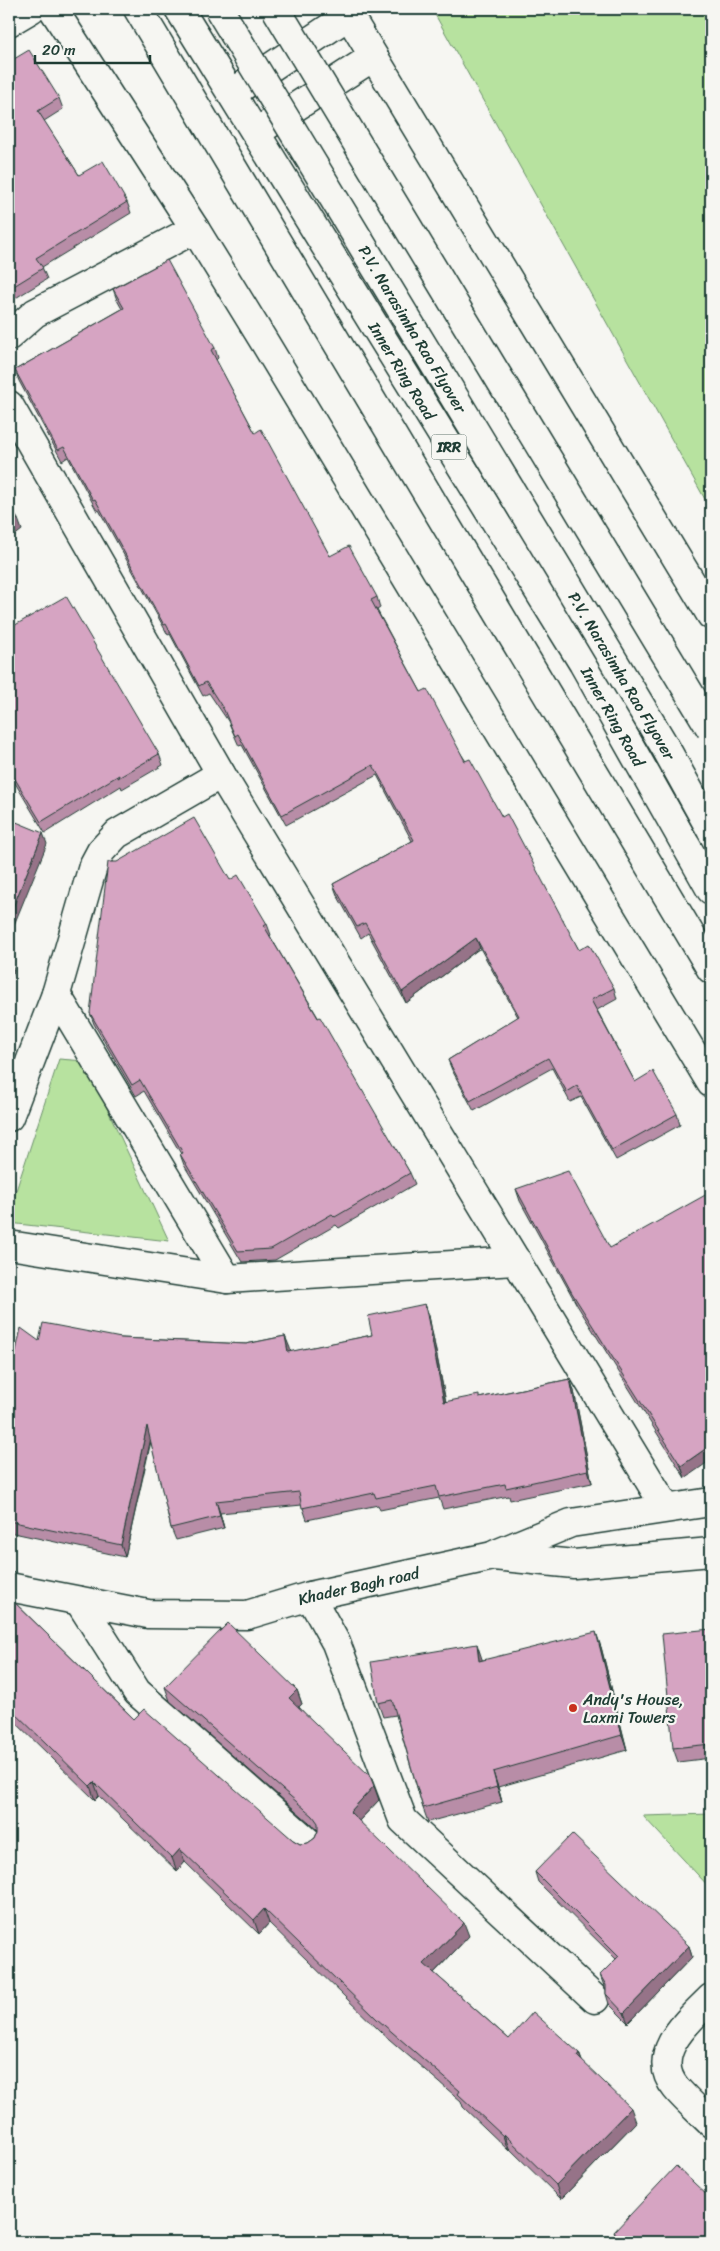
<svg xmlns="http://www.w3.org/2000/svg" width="720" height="2251" font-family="Sriracha,sans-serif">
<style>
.green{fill:#b7e29f;stroke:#6b906a}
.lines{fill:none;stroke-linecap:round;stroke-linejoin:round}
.minor-casing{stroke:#1f3d34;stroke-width:31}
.tertiary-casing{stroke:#1f3d34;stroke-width:31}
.primary-casing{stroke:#1f3d34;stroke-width:31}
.minor{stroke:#f6f6f2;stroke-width:28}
.tertiary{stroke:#f6f6f2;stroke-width:28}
.primary{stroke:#f6f6f2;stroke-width:28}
.motorway-bridge-casing{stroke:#1f3d34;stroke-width:31;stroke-linecap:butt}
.motorway-bridge{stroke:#f6f6f2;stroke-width:28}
.wall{fill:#b88da7;stroke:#1f3d34}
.shaded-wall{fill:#967388;stroke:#1f3d34}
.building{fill:#d6a4c2;stroke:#1f3d34}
.poi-dot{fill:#c8321e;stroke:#f6f6f2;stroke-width:2}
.labels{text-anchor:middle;stroke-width:4.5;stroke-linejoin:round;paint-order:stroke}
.shield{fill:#f6f6f2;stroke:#60746d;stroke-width:1}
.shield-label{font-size:15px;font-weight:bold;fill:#1f3d34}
.street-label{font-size:16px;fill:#1f3d34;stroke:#f6f6f2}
.poi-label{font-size:16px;fill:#1f3d34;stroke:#f6f6f2;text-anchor:start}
</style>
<rect width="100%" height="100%" fill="#f6f6f2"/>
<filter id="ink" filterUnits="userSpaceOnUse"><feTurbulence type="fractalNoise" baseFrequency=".02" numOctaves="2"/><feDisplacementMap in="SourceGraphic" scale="10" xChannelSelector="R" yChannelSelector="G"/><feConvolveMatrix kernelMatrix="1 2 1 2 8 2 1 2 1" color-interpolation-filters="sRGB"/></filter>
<g filter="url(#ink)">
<!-- green -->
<g class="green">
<polygon points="432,9 711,9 711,510"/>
<polygon points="59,1059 85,1061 169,1241 9,1223 9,1212"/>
<polygon points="711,1814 711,1889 643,1816"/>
</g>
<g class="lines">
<defs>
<g id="minor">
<polyline points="53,9 195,229 265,343 711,1083"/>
<polyline points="9,22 31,9"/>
<polyline points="9,336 35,313 195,229"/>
<polyline points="9,405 221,774 666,1508"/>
<polyline points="221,774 117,834 101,851 93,866 56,994 227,1279"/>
<polyline points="9,1117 56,994"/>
<polyline points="9,1245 227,1279 517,1261"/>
<polyline points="310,1596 336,1643 403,1820 595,1999"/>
<polyline points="79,1601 137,1692 308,1842"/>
<path d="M711,1998C689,2020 648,2054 676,2088C686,2100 700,2112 711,2123"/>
</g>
<g id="tertiary">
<polyline points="138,9 711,969"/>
<polyline points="496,1554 571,1523 711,1502"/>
<path id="s1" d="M9,1587L148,1614L247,1615L310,1596L493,1556L574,1564L711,1552"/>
</g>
<g id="primary">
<path id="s2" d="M179,9L583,663L711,890"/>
<polyline points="345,9 711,615"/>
<polyline points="240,88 349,15"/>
<polyline points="263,128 373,57"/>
</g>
</defs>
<!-- minor casing -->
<use href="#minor" class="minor-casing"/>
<!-- tertiary casing -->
<use href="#tertiary" class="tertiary-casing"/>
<!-- primary casing -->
<use href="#primary" class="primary-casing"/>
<!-- minor -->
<use href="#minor" class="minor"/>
<!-- tertiary -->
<use href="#tertiary" class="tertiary"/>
<!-- primary -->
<use href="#primary" class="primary"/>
<defs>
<g id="motorway-bridge">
<path id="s3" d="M219,9L559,570L664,745L711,830"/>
<polyline points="276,9 711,729"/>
</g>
</defs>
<!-- motorway-bridge casing -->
<use href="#motorway-bridge" class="motorway-bridge-casing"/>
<!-- motorway-bridge -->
<use href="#motorway-bridge" class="motorway-bridge"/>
</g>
<!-- wall -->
<g class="wall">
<polygon points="9,62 59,98 63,109 44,121 79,175 127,202 131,213 42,267 47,279 9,302"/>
<polygon points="113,289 215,348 218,358 216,360 255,433 330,556 377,597 380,608 377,610 421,692 502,817 579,950 614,988 617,999 597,1010 635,1082 677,1114 680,1125 616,1160 581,1097 570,1102 552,1068 474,1111 452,1070 448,1060 518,1017 480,948 406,1003 368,933 361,938 337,895 333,884 412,841 377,775 286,825 242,745 239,746 228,721 209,693 203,696 170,634 168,635 99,510 97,511 68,457 62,461 19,381 15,370 122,309 117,300"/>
<polygon points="9,625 10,628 159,754 163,765 122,789 121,786 45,833 9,773"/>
<polygon points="230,880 267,924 271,935 270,936 410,1173 415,1184 339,1228 336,1225 275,1260 242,1262 184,1165 180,1154 181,1154 144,1091 136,1096 94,1024 90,1013"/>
<polygon points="516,1189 610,1248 685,1478 577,1305 520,1201"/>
<polygon points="425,1304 429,1316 446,1402 479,1398 570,1379 574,1391 592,1483 510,1500 509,1496 443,1509 439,1498 380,1510 378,1505 307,1520 302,1505 220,1513 224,1528 176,1540 171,1528 151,1441 125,1557 9,1532 9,1384 39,1341 121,1338 246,1344 285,1336 290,1352 372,1335"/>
<polygon points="9,1597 134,1719 293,1840 300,1844 308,1843 315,1838 318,1830 170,1701 165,1687 297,1690 302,1704 299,1707 379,1800 359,1821 469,1936 434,1973 509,2039 579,2053 582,2061 636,2122 561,2199 509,2148 508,2150 463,2107 461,2101 382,2033 269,1923 259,1934 185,1862 177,1871 99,1796 95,1800 9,1716"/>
<polygon points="711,1629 711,1758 678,1762 673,1748"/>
<polygon points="601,1647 627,1750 498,1787 502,1802 428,1822 423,1808 396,1715 383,1717 378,1703 482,1660"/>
<polygon points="535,1872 689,1946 692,1957 628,2023 609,2004 606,1994 606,1989 604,1986 600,1975 616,1959 538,1882"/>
<polygon points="614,2232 711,2242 618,2242"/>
</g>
<!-- shaded-wall -->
<g class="shaded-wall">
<polygon points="18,519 22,530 9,540 9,526"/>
<polygon points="43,833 47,844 9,937 9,917"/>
<polygon points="476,938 480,948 406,1003 402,992"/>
<polygon points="10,960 14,971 9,983 9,963"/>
<polygon points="425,1304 429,1316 448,1414 444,1402"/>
<polygon points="285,1336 290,1348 293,1364 288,1352"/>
<polygon points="570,1379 574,1391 592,1483 588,1470"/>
<polygon points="147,1426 151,1438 125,1557 121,1545"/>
<polygon points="711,1445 711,1460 685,1478 681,1466"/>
<polygon points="216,1501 220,1513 224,1528 220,1516"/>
<polygon points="596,1632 601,1647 627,1750 622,1735"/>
<polygon points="477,1644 482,1659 485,1676 479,1661"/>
<polygon points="297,1690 302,1704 294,1711 289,1698"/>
<polygon points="493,1772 498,1787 502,1802 497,1787"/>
<polygon points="94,1782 99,1796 95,1800 90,1786"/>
<polygon points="374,1786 379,1800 355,1825 350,1812"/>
<polygon points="180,1849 185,1862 177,1871 172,1858"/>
<polygon points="264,1909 269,1923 259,1934 254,1920"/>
<polygon points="464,1923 469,1936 429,1978 424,1964"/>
<polygon points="689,1946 692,1957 628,2023 624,2013"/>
<polygon points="579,2053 584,2067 577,2056"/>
<polygon points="631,2108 636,2122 561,2199 556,2185"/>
<polygon points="504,2134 509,2148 508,2150 503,2136"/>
<polygon points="711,2202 711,2216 707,2207"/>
</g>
<!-- building -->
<g class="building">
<polygon points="29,50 59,98 38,111 79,175 103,161 127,202 36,258 43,268 9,289 9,62"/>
<polygon points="167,260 215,348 211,350 255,433 261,429 330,556 349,546 377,597 371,600 421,692 427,689 465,761 470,759 502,817 507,814 579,950 589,944 614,988 591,1000 635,1082 653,1071 677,1114 612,1150 577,1086 567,1092 548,1058 470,1101 448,1060 519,1016 476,938 402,992 365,923 357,927 333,884 414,840 373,765 282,815 238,734 235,736 224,710 206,682 199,686 166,624 164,625 95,499 93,500 64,447 58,450 15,370 124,308 113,289"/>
<polygon points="9,506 18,519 9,526"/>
<polygon points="66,596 159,754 118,778 119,775 41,822 9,769 9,625 10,628"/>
<polygon points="194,818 230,880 238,875 267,924 264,926 318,1018 320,1017 410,1173 335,1217 332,1214 271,1249 238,1251 180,1154 183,1153 140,1080 132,1085 90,1013 108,862 117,862"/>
<polygon points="9,819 43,833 9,917"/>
<polygon points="568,1171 610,1248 709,1193 711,1197 711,1445 681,1466 572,1293 516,1189"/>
<polygon points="425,1304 444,1402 479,1395 479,1398 570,1379 588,1470 506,1488 505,1484 439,1497 436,1486 376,1498 374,1493 302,1508 299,1492 216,1501 220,1516 171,1528 147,1426 121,1545 9,1521 9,1384 21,1328 39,1341 43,1323 121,1338 246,1344 285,1336 288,1352 372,1335 368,1316"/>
<polygon points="9,1597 134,1719 144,1709 293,1840 300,1844 308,1843 315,1838 318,1831 318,1823 313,1816 165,1687 228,1623 297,1690 289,1698 370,1776 374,1786 350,1812 464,1923 424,1964 509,2039 533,2012 579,2053 577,2056 631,2108 556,2185 504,2134 503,2136 458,2094 460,2091 377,2019 264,1909 254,1920 180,1849 172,1858 94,1782 90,1786 9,1707"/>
<polygon points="711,1629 711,1744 673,1748 662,1634"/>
<polygon points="596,1632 622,1735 493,1772 497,1787 423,1808 392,1700 378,1703 371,1662 477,1644 479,1661"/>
<polygon points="572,1834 689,1946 624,2013 606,1994 606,1985 600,1975 619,1956 535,1872"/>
<polygon points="676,2166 711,2199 711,2202 707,2207 711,2211 711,2242 626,2242 614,2232"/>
</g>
</g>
<!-- markers -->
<circle class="poi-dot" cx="573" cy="1708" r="5"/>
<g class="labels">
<!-- shield labels -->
<rect class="shield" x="431.5" y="434.5" width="35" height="25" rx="4"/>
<g class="shield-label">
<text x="449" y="452">IRR</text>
</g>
<!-- street labels -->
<g class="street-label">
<text dy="6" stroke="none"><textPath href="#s3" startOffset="374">P.V. Narasimha Rao Flyover</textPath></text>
<text dy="6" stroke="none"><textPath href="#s2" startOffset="425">Inner Ring Road</textPath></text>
<text dy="6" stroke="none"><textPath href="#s3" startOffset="779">P.V. Narasimha Rao Flyover</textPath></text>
<text dy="6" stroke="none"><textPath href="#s2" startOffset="830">Inner Ring Road</textPath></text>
<text dy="6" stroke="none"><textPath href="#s1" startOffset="356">Khader Bagh road</textPath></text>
</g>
<!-- poi labels -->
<g class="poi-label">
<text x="583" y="1705">Andy's House,<tspan x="583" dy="18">Laxmi Towers</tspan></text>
</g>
</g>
<!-- margin -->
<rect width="720" height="2251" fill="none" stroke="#f6f6f2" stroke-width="30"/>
<rect x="15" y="15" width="690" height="2221" fill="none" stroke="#1f3d34" stroke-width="2" filter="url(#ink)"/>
<!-- scale -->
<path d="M35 55v8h115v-8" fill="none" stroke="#1f3d34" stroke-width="2.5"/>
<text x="42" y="55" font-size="15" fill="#1f3d34" stroke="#f6f6f2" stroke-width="4" paint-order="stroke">20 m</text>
</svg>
